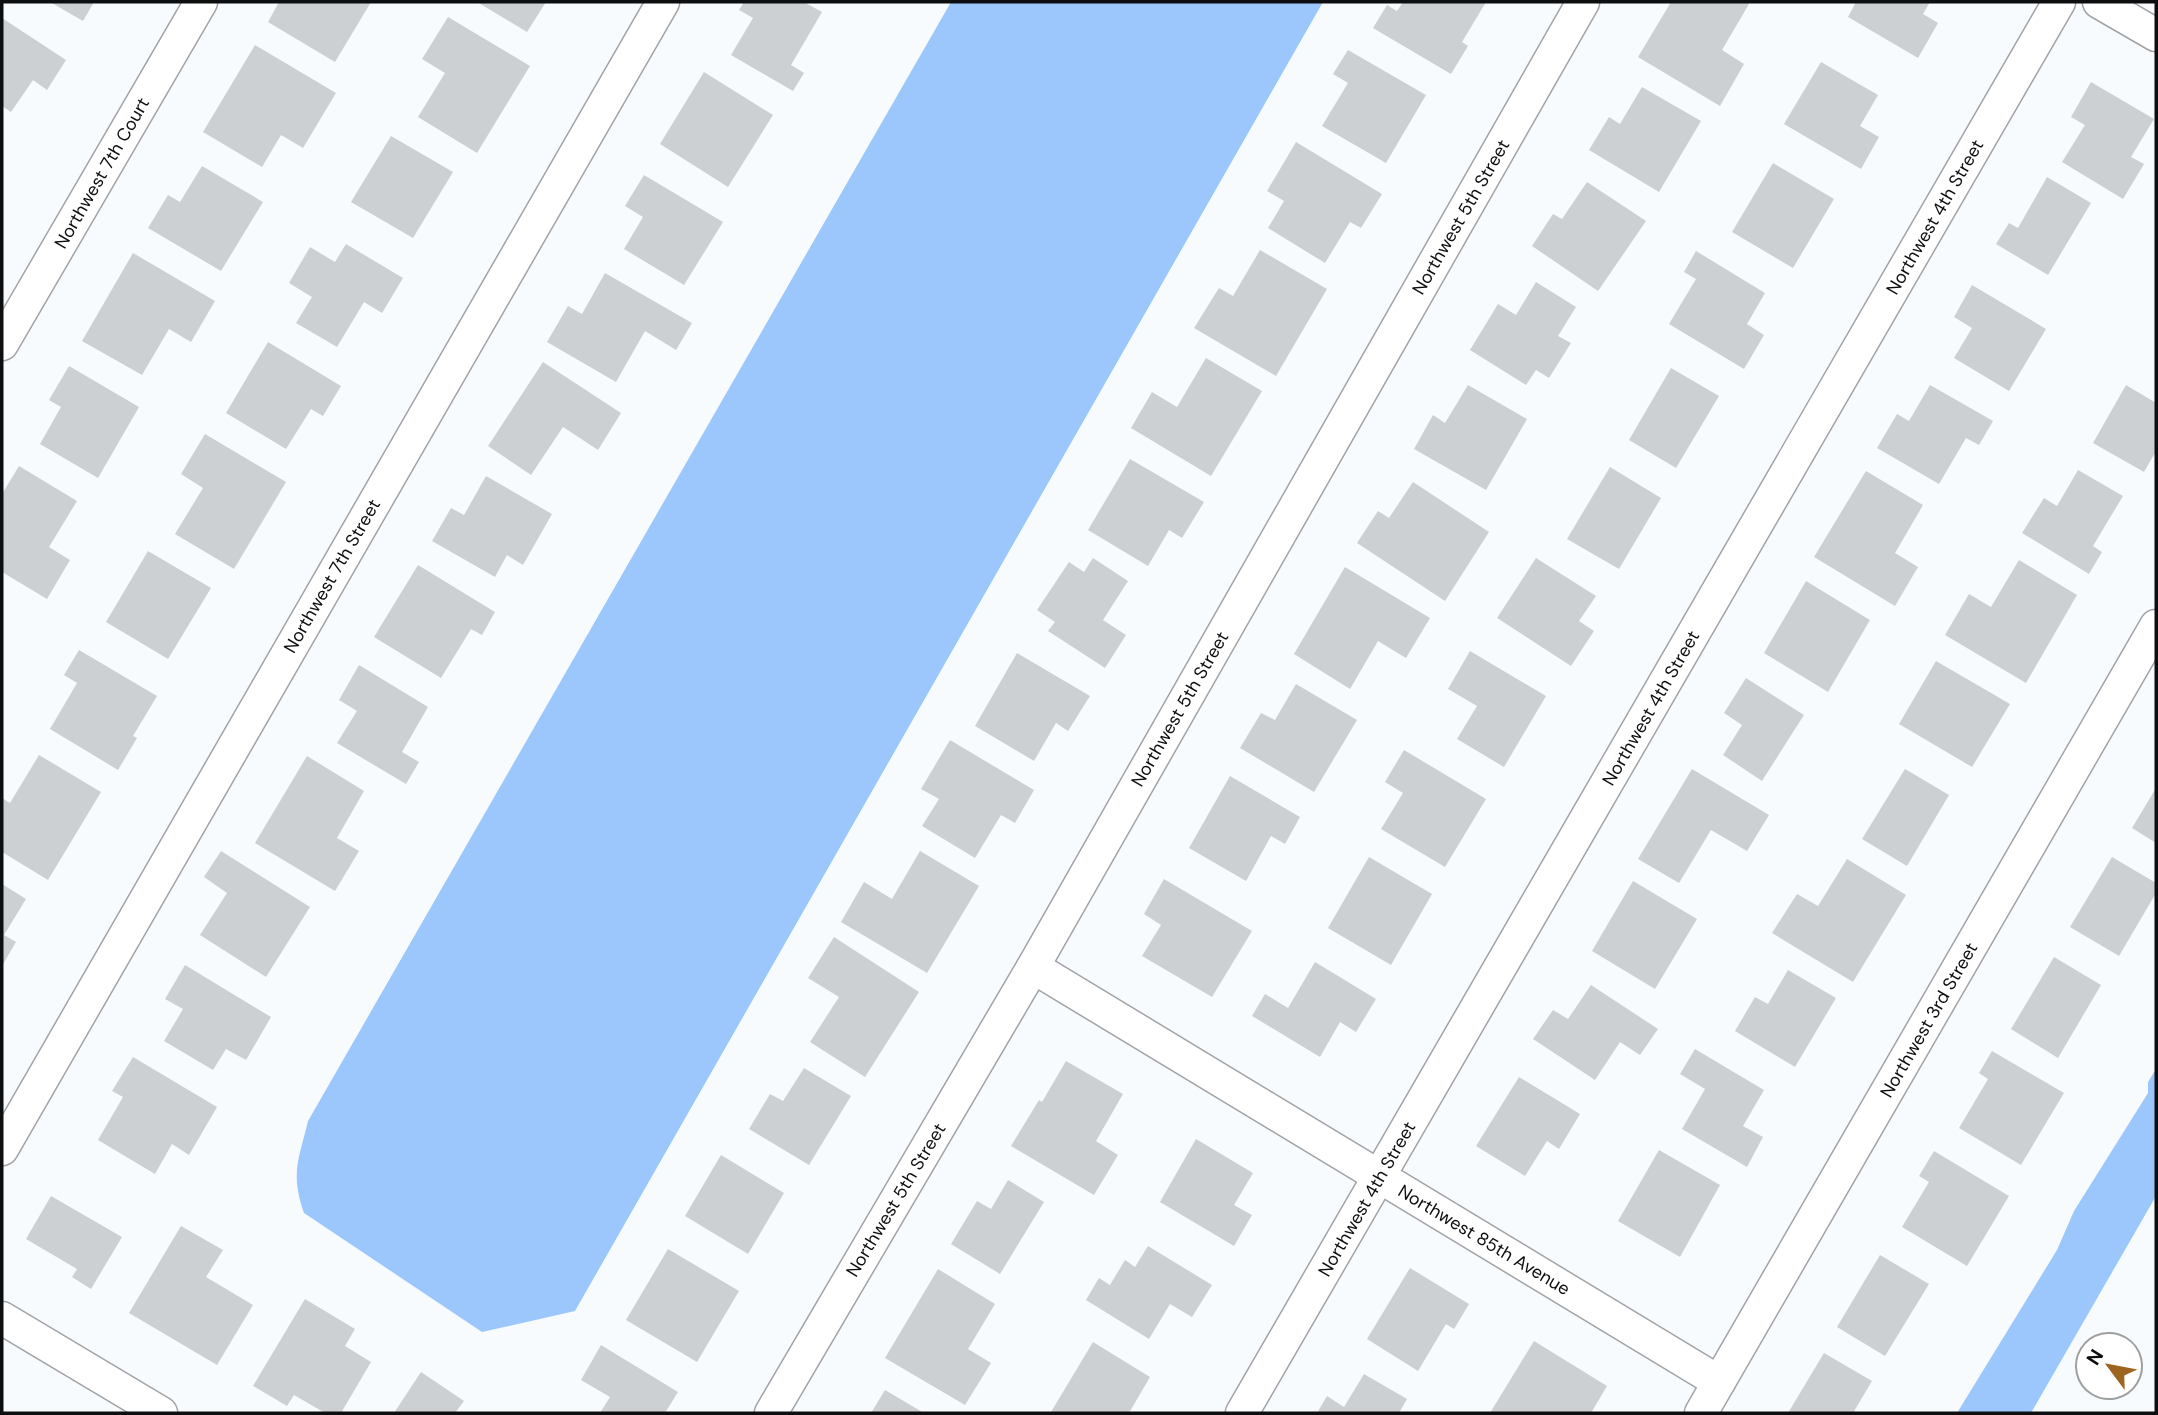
<svg xmlns="http://www.w3.org/2000/svg" width="2158" height="1415" font-family="'DM Sans',sans-serif">
<style>
.water{fill:#9bc7fd}
.building{fill:#cdd0d3}
.lines{fill:none;stroke-linecap:round;stroke-linejoin:round}
.minor-casing{stroke:#a1a3a6;stroke-width:35}
.minor{stroke:#fff;stroke-width:32}
.labels{text-anchor:middle;stroke-width:7;stroke-linejoin:round;paint-order:stroke}
.street-label{font-size:18px;fill:#0d0e0f;stroke:#fff}
</style>
<rect width="100%" height="100%" fill="#f8fbfe"/>
<!-- water -->
<g class="water">
<path d="M951,2H1323L575,1311L482,1332L304,1213C290,1173 299,1159 308,1121Z"/>
<polygon points="2156,1069 2156,1196 2031,1413 1957,1413 2057,1250 2074,1211 2148,1093 2148,1082"/>
</g>
<!-- building -->
<g class="building">
<polygon points="50,2 94,2 83,21"/>
<polygon points="279,2 371,2 335,62 268,22"/>
<polygon points="477,2 546,2 527,32"/>
<polygon points="744,2 804,2 822,12 791,65 804,73 793,91 731,55 753,18 739,10"/>
<polygon points="1403,2 1486,2 1462,42 1468,46 1451,74 1373,28 1387,5 1397,11"/>
<polygon points="1671,2 1745,2 1749,4 1722,50 1744,64 1720,106 1638,57"/>
<polygon points="1856,2 1930,2 1923,14 1938,23 1918,58 1848,17"/>
<polygon points="448,17 530,66 477,153 418,117 445,73 422,59"/>
<polygon points="2,18 66,60 47,90 33,80 11,112 2,106"/>
<polygon points="255,45 336,93 303,148 281,135 262,167 203,132"/>
<polygon points="1348,50 1426,95 1386,163 1322,126 1348,83 1333,74"/>
<polygon points="1821,62 1878,95 1860,126 1879,137 1861,169 1784,124"/>
<polygon points="704,72 773,115 728,187 660,144"/>
<polygon points="2091,82 2154,119 2131,157 2144,164 2123,199 2062,162 2085,125 2071,117"/>
<polygon points="1642,87 1701,121 1659,192 1589,150 1609,117 1620,124"/>
<polygon points="391,136 453,172 413,238 351,202"/>
<polygon points="1296,142 1382,194 1361,228 1350,222 1325,263 1268,228 1284,201 1267,191"/>
<polygon points="1773,163 1834,199 1793,268 1732,232"/>
<polygon points="202,166 263,202 221,271 148,228 168,195 180,202"/>
<polygon points="644,175 723,222 684,285 624,249 643,217 625,206"/>
<polygon points="2047,177 2091,203 2048,275 1996,244 2009,223 2018,228"/>
<polygon points="1587,182 1646,221 1598,291 1532,246 1553,214 1562,219"/>
<polygon points="346,244 403,278 382,313 364,302 337,347 296,323 312,297 289,283 310,247 335,262"/>
<polygon points="1260,250 1327,289 1276,376 1194,328 1219,288 1233,296"/>
<polygon points="1696,251 1765,293 1747,324 1764,335 1744,369 1669,324 1696,279 1684,272"/>
<polygon points="133,253 215,301 191,342 169,329 142,375 82,341"/>
<polygon points="605,273 692,323 676,350 645,331 616,382 547,342 568,306 582,314"/>
<polygon points="1536,282 1576,307 1558,336 1571,343 1549,378 1536,370 1526,385 1470,350 1498,304 1516,315"/>
<polygon points="1972,285 2046,329 2009,391 1954,358 1972,328 1954,317"/>
<polygon points="268,342 341,386 323,416 311,409 286,449 226,413"/>
<polygon points="1206,358 1262,391 1211,476 1131,428 1152,392 1177,407"/>
<polygon points="543,362 621,413 598,450 563,427 531,475 488,446"/>
<polygon points="69,366 139,407 98,478 40,444 61,407 49,400"/>
<polygon points="1671,368 1719,396 1676,468 1629,440"/>
<polygon points="1468,385 1527,419 1486,490 1414,449 1433,415 1445,423"/>
<polygon points="1930,385 1993,421 1979,445 1966,438 1939,484 1877,448 1897,414 1909,421"/>
<polygon points="2126,385 2156,403 2156,451 2144,472 2093,443"/>
<polygon points="205,434 286,482 234,569 175,534 203,488 181,474"/>
<polygon points="1130,459 1204,502 1182,538 1169,530 1148,566 1088,530"/>
<polygon points="19,466 77,501 49,547 70,560 47,599 2,572 2,494"/>
<polygon points="1610,467 1661,498 1619,569 1567,539"/>
<polygon points="2078,470 2123,496 2093,546 2102,552 2089,574 2022,533 2044,498 2057,506"/>
<polygon points="1866,471 1923,505 1895,553 1918,567 1895,606 1814,557"/>
<polygon points="486,476 552,514 523,565 507,555 495,577 432,541 451,508 464,515"/>
<polygon points="1413,482 1489,532 1445,601 1357,543 1378,511 1389,518"/>
<polygon points="148,551 211,588 168,659 106,622"/>
<polygon points="1093,558 1128,581 1103,620 1126,635 1105,668 1048,631 1055,622 1037,610 1069,562 1084,572"/>
<polygon points="1536,558 1596,596 1579,621 1594,631 1571,666 1497,618"/>
<polygon points="2019,560 2077,595 2026,683 1945,635 1969,594 1991,607"/>
<polygon points="418,565 495,612 482,635 471,629 441,678 374,637"/>
<polygon points="1345,567 1430,618 1406,658 1378,641 1350,689 1294,654"/>
<polygon points="1806,581 1870,620 1828,692 1764,653"/>
<polygon points="79,650 157,696 133,736 137,738 118,770 50,729 77,683 64,675"/>
<polygon points="1470,651 1546,696 1504,767 1457,739 1477,706 1448,689"/>
<polygon points="1017,653 1090,696 1068,731 1056,723 1034,761 975,726"/>
<polygon points="1936,661 2010,704 1972,767 1899,724"/>
<polygon points="359,665 428,707 402,752 419,762 406,784 337,743 357,711 339,700"/>
<polygon points="1746,678 1804,715 1762,781 1723,755 1742,725 1724,713"/>
<polygon points="1296,684 1357,720 1314,792 1240,748 1261,713 1275,720"/>
<polygon points="950,740 1034,790 1015,823 1001,815 975,858 922,826 939,799 921,789"/>
<polygon points="1404,750 1486,799 1445,867 1381,829 1403,793 1385,782"/>
<polygon points="39,755 101,792 48,880 2,852 2,798 10,803"/>
<polygon points="307,756 364,791 337,838 359,851 335,891 255,843"/>
<polygon points="1692,769 1769,815 1747,851 1711,830 1679,883 1638,859"/>
<polygon points="1905,769 1949,795 1907,866 1862,839"/>
<polygon points="1230,776 1300,817 1285,844 1271,836 1246,881 1189,848"/>
<polygon points="2156,788 2156,843 2132,828"/>
<polygon points="221,851 310,907 266,977 200,935 227,893 204,877"/>
<polygon points="920,851 979,886 927,973 841,922 864,882 892,899"/>
<polygon points="1369,857 1432,894 1391,965 1328,928"/>
<polygon points="2112,857 2156,883 2156,893 2119,956 2070,927"/>
<polygon points="1847,859 1906,895 1853,982 1772,933 1797,894 1818,906"/>
<polygon points="1164,879 1252,931 1212,997 1142,956 1161,925 1144,914"/>
<polygon points="1633,881 1697,919 1655,989 1592,951"/>
<polygon points="2,884 26,899 4,935 16,942 2,966"/>
<polygon points="834,937 919,992 865,1077 810,1042 839,997 808,978"/>
<polygon points="2054,957 2101,985 2058,1058 2011,1029"/>
<polygon points="1315,962 1376,999 1356,1032 1340,1022 1320,1057 1252,1016 1265,994 1288,1008"/>
<polygon points="185,965 271,1017 246,1060 226,1049 213,1070 164,1041 183,1009 165,999"/>
<polygon points="1788,970 1836,998 1795,1067 1735,1031 1755,997 1768,1004"/>
<polygon points="1591,985 1658,1029 1640,1055 1620,1042 1595,1080 1533,1039 1553,1010 1568,1019"/>
<polygon points="1695,1049 1764,1090 1743,1126 1763,1137 1747,1167 1682,1129 1705,1089 1680,1074"/>
<polygon points="1992,1051 2064,1093 2021,1165 1959,1128 1988,1079 1979,1073"/>
<polygon points="133,1057 217,1107 189,1155 172,1144 155,1174 98,1140 123,1097 112,1091"/>
<polygon points="1066,1061 1123,1094 1096,1141 1118,1155 1094,1195 1011,1146 1039,1100 1042,1102"/>
<polygon points="804,1068 851,1096 809,1165 749,1129 770,1094 783,1101"/>
<polygon points="1519,1077 1580,1114 1559,1149 1547,1141 1525,1176 1476,1146"/>
<polygon points="1196,1139 1253,1173 1234,1205 1252,1215 1234,1246 1160,1202"/>
<polygon points="1659,1150 1720,1185 1680,1257 1618,1221"/>
<polygon points="1934,1151 2009,1196 1967,1266 1902,1227 1929,1182 1919,1176"/>
<polygon points="721,1155 784,1193 748,1254 685,1216"/>
<polygon points="1008,1180 1044,1202 1000,1274 951,1244 977,1201 991,1209"/>
<polygon points="51,1196 122,1237 91,1289 72,1277 77,1269 26,1239"/>
<polygon points="181,1226 223,1250 206,1277 253,1305 217,1365 129,1313"/>
<polygon points="1148,1246 1212,1285 1192,1317 1170,1304 1149,1339 1086,1300 1099,1278 1110,1285 1125,1260 1135,1267"/>
<polygon points="668,1249 739,1291 697,1362 626,1320"/>
<polygon points="1880,1255 1929,1284 1885,1356 1837,1327"/>
<polygon points="1410,1268 1469,1304 1454,1329 1446,1324 1418,1371 1367,1339"/>
<polygon points="938,1269 995,1304 968,1349 991,1363 965,1405 885,1358"/>
<polygon points="305,1299 355,1329 345,1346 371,1362 341,1413 325,1413 294,1395 287,1406 253,1386"/>
<polygon points="1534,1341 1607,1386 1591,1413 1490,1413"/>
<polygon points="1093,1342 1150,1377 1129,1413 1052,1413 1051,1412"/>
<polygon points="601,1345 678,1392 665,1413 600,1413 610,1397 581,1380"/>
<polygon points="1824,1353 1872,1381 1853,1413 1788,1413"/>
<polygon points="421,1372 464,1401 455,1413 394,1413"/>
<polygon points="1364,1374 1407,1399 1399,1413 1317,1413 1327,1396 1344,1407"/>
<polygon points="885,1390 924,1413 871,1413"/>
</g>
<g class="lines">
<defs>
<g id="minor">
<polyline points="2099,2 2156,35"/>
<polyline points="2,344 201,2"/>
<polyline points="1033,967 1719,1382"/>
<polyline points="2,1149 663,2"/>
<polyline points="2,1318 161,1413"/>
<polyline points="771,1413 1033,967 1583,2"/>
<polyline points="1242,1413 2059,2"/>
<polyline points="1701,1413 2156,626"/>
</g>
</defs>
<!-- minor casing -->
<use href="#minor" class="minor-casing"/>
<!-- minor -->
<use href="#minor" class="minor"/>
</g>
<g class="labels">
<!-- street labels -->
<g class="street-label">
<text transform="translate(102 173) rotate(-60)" y="6">Northwest 7th Court</text>
<text transform="translate(1461 217) rotate(-60)" y="6">Northwest 5th Street</text>
<text transform="translate(1935 217) rotate(-60)" y="6">Northwest 4th Street</text>
<text transform="translate(332 576) rotate(-60)" y="6">Northwest 7th Street</text>
<text transform="translate(1651 708) rotate(-60)" y="6">Northwest 4th Street</text>
<text transform="translate(1180 709) rotate(-60)" y="6">Northwest 5th Street</text>
<text transform="translate(1929 1020) rotate(-60)" y="6">Northwest 3rd Street</text>
<text transform="translate(1367 1199) rotate(-60)" y="6">Northwest 4th Street</text>
<text transform="translate(896 1200) rotate(-59)" y="6">Northwest 5th Street</text>
<text transform="translate(1484 1240) rotate(31)" y="6">Northwest 85th Avenue</text>
</g>
</g>
<!-- border -->
<rect width="2158" height="1415" fill="none" stroke="#0d0e0f" stroke-width="7"/>
<!-- north arrow -->
<g transform="translate(2109 1366) rotate(302)"><circle r="33" fill="#ffffff" stroke="#9e9f9f" stroke-width="2"/>
<path d="M0-5L12 26L0 18L-12 26Z" fill="#9c641f"/>
<text y="-10" font-size="19" font-weight="bold" text-anchor="middle" fill="#0d0e0f">N</text>
</g>
</svg>
